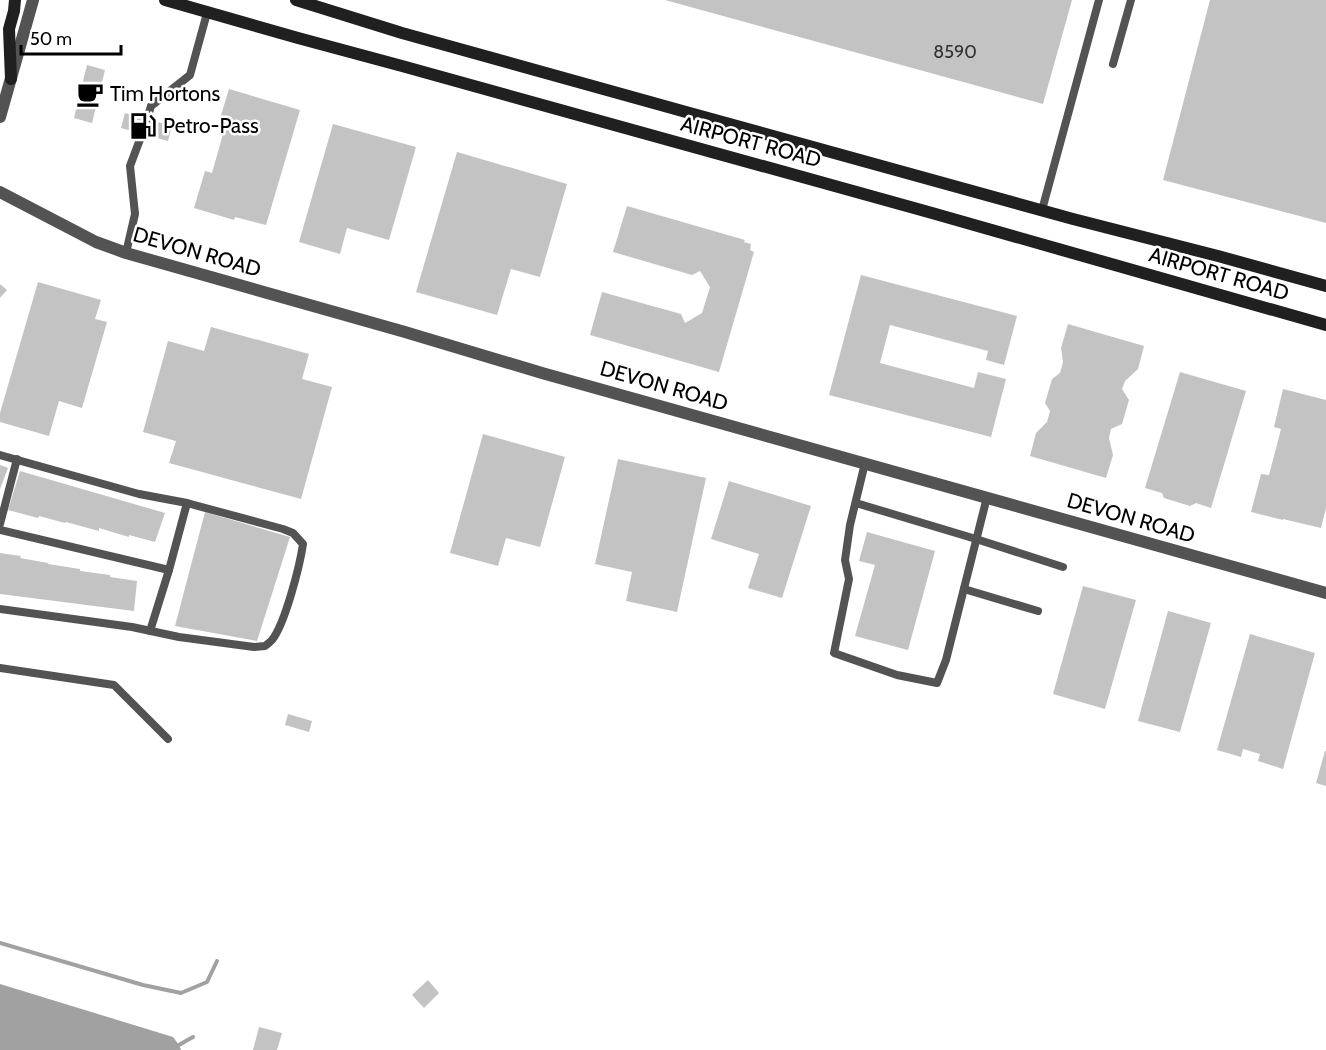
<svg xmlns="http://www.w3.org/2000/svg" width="1326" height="1050" font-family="Cabin,sans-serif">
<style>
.water{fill:#a1a1a1}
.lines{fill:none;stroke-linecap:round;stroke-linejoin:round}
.stream{stroke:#a1a1a1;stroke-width:4}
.building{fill:#c3c3c3}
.lane{stroke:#535353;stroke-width:8}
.street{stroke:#535353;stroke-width:12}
.secondary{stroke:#202020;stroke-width:12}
.labels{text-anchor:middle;stroke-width:5;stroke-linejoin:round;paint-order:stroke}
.number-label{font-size:18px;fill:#313131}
.poi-label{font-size:21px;fill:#000;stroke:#fff;text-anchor:start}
.street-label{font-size:21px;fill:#000;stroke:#fff}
</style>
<rect width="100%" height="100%" fill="#fff"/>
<!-- water -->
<polygon class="water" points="0,984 173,1037 179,1045 181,1050 0,1050"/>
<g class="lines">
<!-- stream -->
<g class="stream">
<polyline points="0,943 143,985 181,993 207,982 217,961"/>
<polyline points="170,1050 193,1037"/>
</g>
</g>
<!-- building -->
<g class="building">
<polygon points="665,0 1072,0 1043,104"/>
<polygon points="1210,0 1326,0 1326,223 1163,180"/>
<polygon points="87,65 105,70 92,123 74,118"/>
<polygon points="229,89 300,110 266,225 235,217 234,220 194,208 205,171 212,173 225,127 218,125"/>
<polygon points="125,113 172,126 168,141 121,128"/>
<polygon points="333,124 416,147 389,240 347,228 340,254 299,242"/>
<polygon points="457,152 567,184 540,277 511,269 497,315 416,292"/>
<polygon points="627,206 745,240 744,242 751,244 750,250 754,252 719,372 590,335 602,292 681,314 685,323 702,313 710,287 700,271 692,275 613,252"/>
<polygon points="861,275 1017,316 1004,365 986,360 988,351 890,325 880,363 974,388 978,372 1006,379 991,437 829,395"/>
<polygon points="38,282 101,300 95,319 107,322 82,408 59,401 49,436 0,422 0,413"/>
<polygon points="0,284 7,290 0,298"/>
<polygon points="1068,324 1144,346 1138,369 1125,381 1122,389 1129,400 1122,424 1111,429 1109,438 1113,455 1106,478 1030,456 1036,433 1047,422 1050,411 1045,403 1052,379 1060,373 1063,362 1061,348"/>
<polygon points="211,327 309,354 302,379 332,387 301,499 169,463 176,441 143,432 168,341 204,351"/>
<polygon points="1180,372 1246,391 1211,508 1196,503 1190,506 1164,498 1162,493 1145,488"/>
<polygon points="1283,389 1326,400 1326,508 1321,528 1283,519 1283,520 1251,512 1261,474 1269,475 1281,429 1274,427"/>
<polygon points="483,434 565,457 540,547 506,538 498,566 450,553"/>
<polygon points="618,459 706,478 677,612 626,601 632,572 595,564"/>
<polygon points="0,465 8,468 0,489"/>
<polygon points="20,471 165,513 155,542 129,535 129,537 99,528 99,531 66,522 65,523 39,516 38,518 8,510"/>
<polygon points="729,481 811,506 782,598 748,588 759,554 711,539"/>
<polygon points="205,512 290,537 257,641 175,626"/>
<polygon points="867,532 935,551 908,650 855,636 875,565 859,561"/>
<polygon points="0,553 21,556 20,558 48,563 48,564 80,569 80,571 110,575 110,577 137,581 134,611 0,594"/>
<polygon points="1083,586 1136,600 1105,709 1053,694"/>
<polygon points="1168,611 1211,623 1180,732 1138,721"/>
<polygon points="1250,634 1315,653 1283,769 1258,761 1260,754 1243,749 1241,757 1217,750"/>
<polygon points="288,714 312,721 309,732 285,725"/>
<polygon points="1325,751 1326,751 1326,786 1316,783"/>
<polygon points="428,980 439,993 424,1008 412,995"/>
<polygon points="259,1027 282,1033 277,1050 253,1050"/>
</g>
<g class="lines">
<!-- lane -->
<g class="lane">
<polyline points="1113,64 1131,0"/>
<polyline points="147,119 151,106 190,75 207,13"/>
<polyline points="1042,210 1099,0"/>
<polyline points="126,253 135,214 130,166 142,134"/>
<path d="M0,455L139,494L187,503L283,529L293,533L303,544C300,565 285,624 272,640C270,642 268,644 265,646L254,647L179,637L132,627L0,609"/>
<polyline points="865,463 850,525 845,560 849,579 834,653 897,675 937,683 946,660 987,497"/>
<polyline points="856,503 976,539 1063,567"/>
<polyline points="0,524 17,459"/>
<polyline points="0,530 169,570 187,503"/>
<polyline points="964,589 1038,611"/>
<polyline points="150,631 169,570"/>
<polyline points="0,668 114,685 168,739"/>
</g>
<!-- street -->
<g class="street">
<polyline points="0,117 33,0"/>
<polyline points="0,192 96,242 126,253 405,332 542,373 1326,593"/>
</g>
<!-- secondary -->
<g class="secondary">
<polyline points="165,0 298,38 402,66 932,213 1326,325"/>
<polyline points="296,0 402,33 686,112 1073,219 1218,256 1326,286"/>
<polyline points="11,79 9,29 14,11 15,0"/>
</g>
</g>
<!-- icons -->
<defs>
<symbol id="cafe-bare" viewBox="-9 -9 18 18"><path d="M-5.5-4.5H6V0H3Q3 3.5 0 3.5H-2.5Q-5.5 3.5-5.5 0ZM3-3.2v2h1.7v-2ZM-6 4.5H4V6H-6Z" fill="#000" stroke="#fff" stroke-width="2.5" paint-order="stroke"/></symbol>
<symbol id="fuel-bare" viewBox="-9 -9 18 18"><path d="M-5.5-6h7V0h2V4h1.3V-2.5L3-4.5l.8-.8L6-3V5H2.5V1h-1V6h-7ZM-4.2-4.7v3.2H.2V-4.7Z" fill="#000" stroke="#fff" stroke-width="2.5" paint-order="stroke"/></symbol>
</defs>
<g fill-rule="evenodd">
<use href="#cafe-bare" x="71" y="75" width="38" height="38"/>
<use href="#fuel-bare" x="124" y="107" width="38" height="38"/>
</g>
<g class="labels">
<!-- number labels -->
<g class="number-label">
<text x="955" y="58">8590</text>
</g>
<!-- poi labels -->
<g class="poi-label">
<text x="110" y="101">Tim Hortons</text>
<text x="163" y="133">Petro-Pass</text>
</g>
<!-- street labels -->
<g class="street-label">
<text transform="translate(751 142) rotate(15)" y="7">AIRPORT ROAD</text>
<text transform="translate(197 252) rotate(16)" y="7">DEVON ROAD</text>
<text transform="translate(1219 274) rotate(16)" y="7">AIRPORT ROAD</text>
<text transform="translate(664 386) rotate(16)" y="7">DEVON ROAD</text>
<text transform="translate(1131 518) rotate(16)" y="7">DEVON ROAD</text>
</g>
</g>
<!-- scale -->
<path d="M21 45v9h100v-9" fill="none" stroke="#000000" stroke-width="3"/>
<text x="30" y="45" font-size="18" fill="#000000" stroke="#ffffff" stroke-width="4.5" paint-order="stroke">50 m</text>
</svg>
